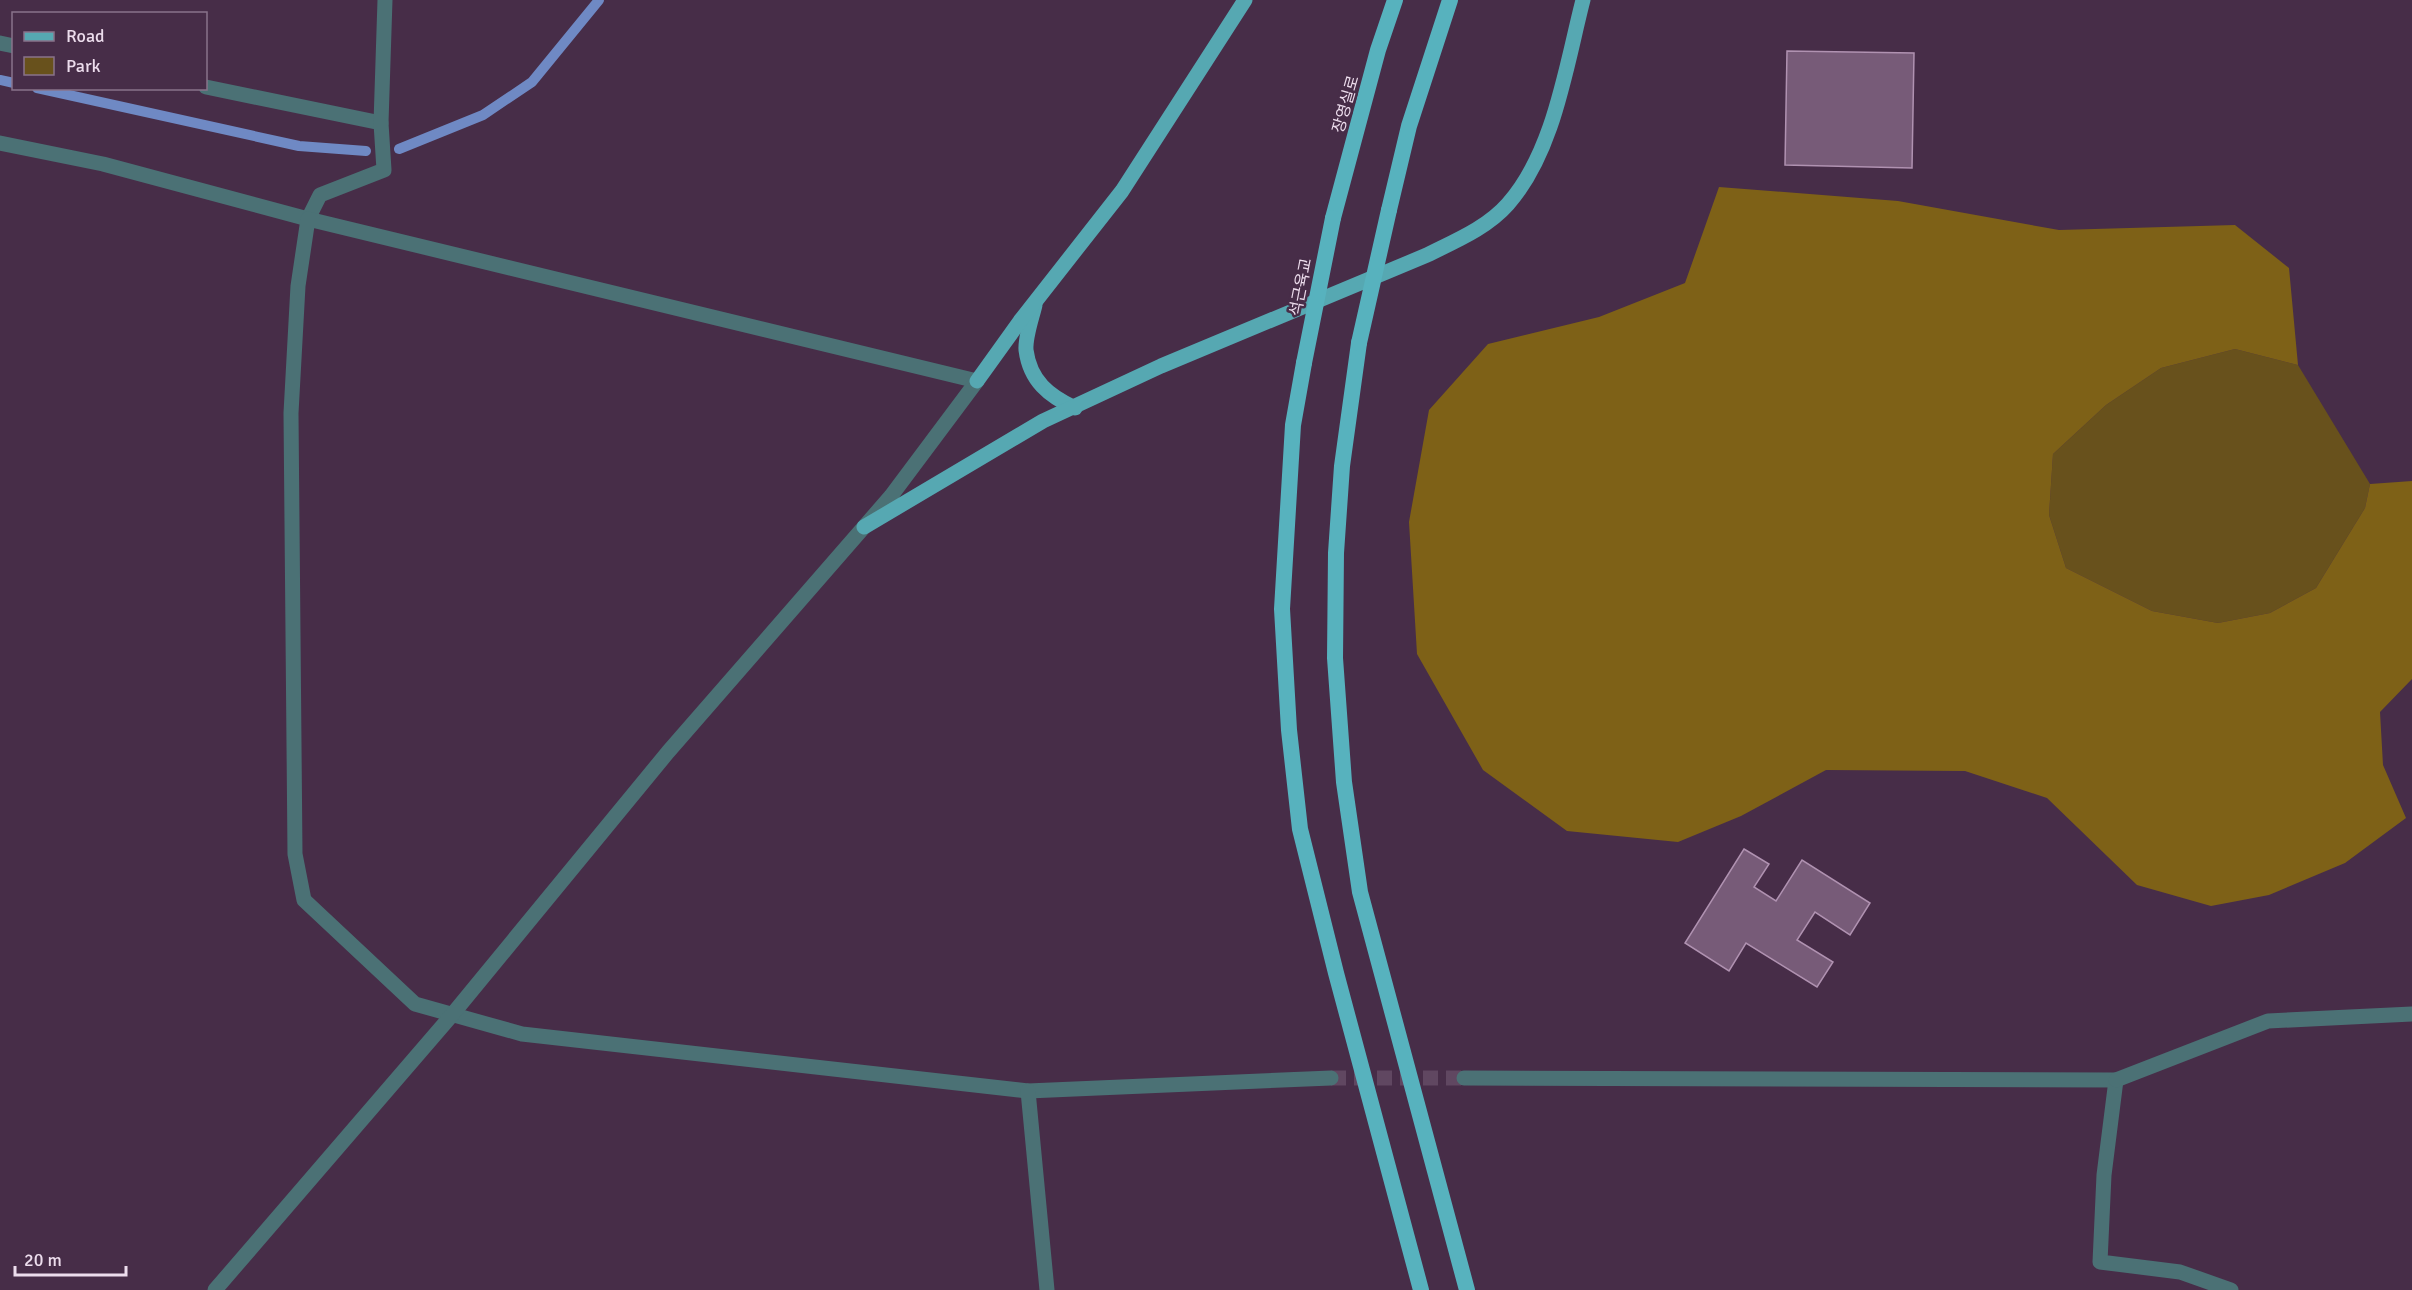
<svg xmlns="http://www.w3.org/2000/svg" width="2412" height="1290" font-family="Signika,'Noto Sans KR',sans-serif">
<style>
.green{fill:#68511c}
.forest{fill:#7e6117}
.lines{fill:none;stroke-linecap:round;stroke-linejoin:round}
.stream{stroke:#6f89c4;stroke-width:10}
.building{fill:#775b78;stroke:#b092b1;stroke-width:1.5}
.minor-tunnel{stroke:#604761;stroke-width:15;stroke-dasharray:15 8;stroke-linecap:butt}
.minor{stroke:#4b7175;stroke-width:15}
.tertiary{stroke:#4b7175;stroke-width:15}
.primary{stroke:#56a8b2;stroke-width:15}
.trunk{stroke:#57b2be;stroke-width:16}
.trunk-bridge{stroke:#57b2be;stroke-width:16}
.labels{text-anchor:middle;stroke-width:5;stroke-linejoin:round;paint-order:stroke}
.street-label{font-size:16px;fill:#eddded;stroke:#472d48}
</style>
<rect width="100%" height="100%" fill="#472d48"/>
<!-- green -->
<polygon class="green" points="2235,349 2298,365 2370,484 2365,508 2316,588 2270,613 2218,623 2152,611 2066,568 2049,515 2053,454 2106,405 2161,368"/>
<!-- forest -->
<polygon class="forest" points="1719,187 1898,201 2059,230 2235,225 2289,268 2298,365 2235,349 2161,368 2106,405 2053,454 2049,515 2066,568 2152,611 2218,623 2270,613 2316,588 2365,508 2370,484 2412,481 2412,679 2380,712 2383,765 2406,818 2345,863 2269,895 2211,906 2137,885 2047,798 1965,771 1826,770 1741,816 1678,842 1567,831 1483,770 1417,654 1409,522 1429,410 1488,344 1599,317 1685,283"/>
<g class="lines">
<!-- stream -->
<g class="stream">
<polyline points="0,80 14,83"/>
<polyline points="37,88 299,146 366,151"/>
<polyline points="399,149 483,115 532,82 599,0"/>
</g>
</g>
<!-- building -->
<g class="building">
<polygon points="1787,51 1914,53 1912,168 1785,165"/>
<polygon points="1744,849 1769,864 1754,887 1776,901 1802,860 1870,903 1850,935 1815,912 1797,940 1833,962 1817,987 1746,943 1729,971 1685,943"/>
</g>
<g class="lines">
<!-- minor-tunnel -->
<polyline class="minor-tunnel" points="1331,1078 1464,1078"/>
<!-- minor -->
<g class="minor">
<polyline points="0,43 14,46"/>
<polyline points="206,87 381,123"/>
<polyline points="0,143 103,164 308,219 320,195 384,170 381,123 385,0"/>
<polyline points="977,381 308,219 298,286 291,413 295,854 304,900 415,1004 522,1034 1028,1091 1331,1078"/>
<polyline points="1464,1078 2116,1080 2104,1175 2100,1262 2180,1272 2231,1290"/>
<polyline points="2116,1080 2268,1021 2412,1014"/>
<polyline points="1028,1091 1047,1290"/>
</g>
<!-- tertiary -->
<polyline class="tertiary" points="215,1290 451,1016 668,752 891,496 977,381"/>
<!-- primary -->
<g class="primary">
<path d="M1035,305C1032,318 1025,337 1026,350C1030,381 1049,396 1075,408"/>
<polyline points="977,381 1020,321 1122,191 1245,0"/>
<path d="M864,527L1043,421L1161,366L1427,255C1455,241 1487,228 1508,204C1554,152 1566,66 1583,0"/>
</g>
<!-- trunk -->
<g class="trunk">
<polyline points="1389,210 1409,126 1450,0"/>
<polyline points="1333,218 1378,50 1395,0"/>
<polyline points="1359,343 1342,466 1336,553 1335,658 1344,782 1360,892 1467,1290"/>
<polyline points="1304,363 1293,425 1282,609 1289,730 1300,829 1336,973 1421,1290"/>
</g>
<!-- trunk-bridge -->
<g class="trunk-bridge">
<polyline points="1359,343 1389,210"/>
<polyline points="1304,363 1333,218"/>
</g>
</g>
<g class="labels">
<!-- street labels -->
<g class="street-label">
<text transform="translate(1345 104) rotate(-74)" y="6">장영실로</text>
<text transform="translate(1300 287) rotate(-79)" y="6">석근육교</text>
</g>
</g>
<!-- legend -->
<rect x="12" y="12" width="195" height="78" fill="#472d48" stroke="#89738a" stroke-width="1.5"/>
<rect x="24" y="32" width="30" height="9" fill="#56a8b2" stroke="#89738a" stroke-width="1.5"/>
<text x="66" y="42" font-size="18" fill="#eddded">Road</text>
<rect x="24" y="57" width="30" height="18" fill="#68511c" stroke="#89738a" stroke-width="1.5"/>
<text x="66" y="72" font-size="18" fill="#eddded">Park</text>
<!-- scale -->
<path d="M15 1266v9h111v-9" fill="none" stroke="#eddded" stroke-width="3"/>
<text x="24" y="1266" font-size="18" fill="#eddded" stroke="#472d48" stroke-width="4.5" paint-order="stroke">20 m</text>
</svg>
